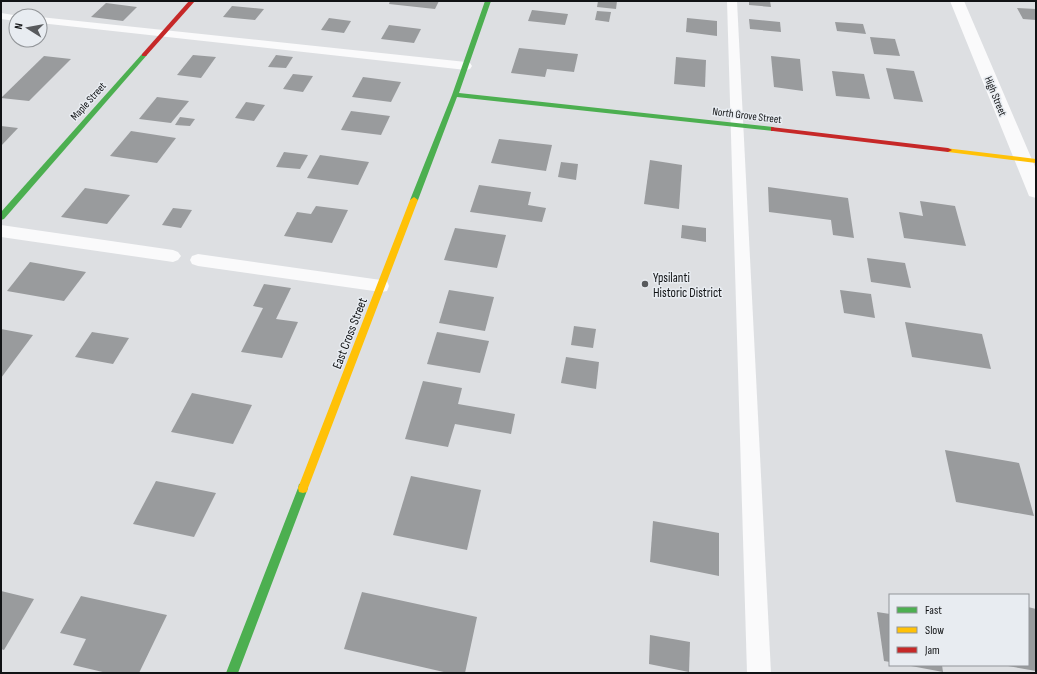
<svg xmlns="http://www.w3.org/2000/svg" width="1037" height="674" font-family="'Sofia Sans Condensed',sans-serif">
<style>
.building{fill:#999b9d}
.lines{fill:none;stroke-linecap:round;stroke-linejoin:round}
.lane{fill:#fafafb;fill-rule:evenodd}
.street{fill:#fafafb;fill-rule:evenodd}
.fast{fill:#4caf50;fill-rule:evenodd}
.slow{fill:#ffc107;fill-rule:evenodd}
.jam{fill:#c62828;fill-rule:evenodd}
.poi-dot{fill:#585a5d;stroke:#e8ecf1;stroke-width:1.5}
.labels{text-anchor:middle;stroke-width:3;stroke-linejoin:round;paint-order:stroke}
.far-street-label{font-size:11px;fill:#111315;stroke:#e8ecf1}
.poi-label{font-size:13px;fill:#111315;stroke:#e8ecf1;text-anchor:start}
.street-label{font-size:13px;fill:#111315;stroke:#e8ecf1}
</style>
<rect width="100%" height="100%" fill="#dddfe2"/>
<!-- building -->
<g class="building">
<polygon points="390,1 439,1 435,9 389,4"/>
<polygon points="598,1 617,1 616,9 597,7"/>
<polygon points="749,1 770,1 771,7 749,5"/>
<polygon points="106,3 137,7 123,21 91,17"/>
<polygon points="232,6 264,9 255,20 223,17"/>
<polygon points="1017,8 1036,9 1036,20 1023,19"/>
<polygon points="532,10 568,14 565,25 528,21"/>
<polygon points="597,11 611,12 609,22 595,20"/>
<polygon points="329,18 351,21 344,33 321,30"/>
<polygon points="687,18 717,21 717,36 686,32"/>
<polygon points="749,19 780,22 781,32 750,29"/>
<polygon points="835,22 863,24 866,34 837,31"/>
<polygon points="389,25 421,29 414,43 381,39"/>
<polygon points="870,37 895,39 900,56 874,54"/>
<polygon points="519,48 578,54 574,72 547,69 545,77 511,73"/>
<polygon points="193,55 216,57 201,78 177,75"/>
<polygon points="276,55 293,57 286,68 268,67"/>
<polygon points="44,56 71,59 29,101 1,98"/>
<polygon points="771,56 800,59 803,91 774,87"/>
<polygon points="676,57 706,60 705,87 674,84"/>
<polygon points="886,68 914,71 923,102 894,99"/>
<polygon points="832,71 864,74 870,99 836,96"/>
<polygon points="293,74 313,76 303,92 283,89"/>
<polygon points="363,77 401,82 391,102 352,97"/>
<polygon points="157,97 189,101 171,123 139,119"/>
<polygon points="246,102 265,105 254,121 235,118"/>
<polygon points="351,111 390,116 381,135 341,130"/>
<polygon points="180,117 195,119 190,126 175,125"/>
<polygon points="1,126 18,128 1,146"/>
<polygon points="131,131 176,138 157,163 110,156"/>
<polygon points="499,139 552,145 546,171 491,163"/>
<polygon points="284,152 308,155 300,169 276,167"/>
<polygon points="320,155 369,162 358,185 307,178"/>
<polygon points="650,160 682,165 679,209 644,204"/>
<polygon points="561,162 578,164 576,180 558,177"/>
<polygon points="479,185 531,192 528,205 546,208 542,222 470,212"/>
<polygon points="768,187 848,198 854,238 833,235 831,220 769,212"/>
<polygon points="85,188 130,195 107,224 61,217"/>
<polygon points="920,201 955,206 966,246 904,238 899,212 923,216"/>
<polygon points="316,206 348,210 332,243 284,236 297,212 311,214"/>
<polygon points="173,208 192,210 181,228 162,225"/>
<polygon points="682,225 706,228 706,242 681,238"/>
<polygon points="455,228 506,235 497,268 444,260"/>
<polygon points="867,258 905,263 911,288 871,282"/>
<polygon points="30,262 86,272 64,301 7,291"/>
<polygon points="264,284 291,288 276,319 298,322 282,358 241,352 263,308 253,306"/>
<polygon points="449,290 494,297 485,331 439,323"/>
<polygon points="840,290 871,294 875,318 844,313"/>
<polygon points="905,322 982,334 991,369 912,357"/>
<polygon points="574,326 596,329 593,348 571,345"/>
<polygon points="1,329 33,335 1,378"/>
<polygon points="92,332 129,338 113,364 75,357"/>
<polygon points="437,332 489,341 480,373 427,364"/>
<polygon points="566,357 599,362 596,389 561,383"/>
<polygon points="423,381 462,388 458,404 515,414 511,434 455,424 448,447 405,439"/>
<polygon points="192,393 252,405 233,444 171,432"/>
<polygon points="945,450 1019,463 1034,516 956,502"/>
<polygon points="411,476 481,490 467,550 393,535"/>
<polygon points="156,481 216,493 194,537 133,524"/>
<polygon points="653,521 719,533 719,576 650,562"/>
<polygon points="1,591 34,599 4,650 1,649"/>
<polygon points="362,592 477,617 465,673 448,673 344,649"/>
<polygon points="81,596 167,615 139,673 107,673 73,665 86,639 60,633"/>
<polygon points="1028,607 1036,609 1036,671 1008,666 1028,665"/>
<polygon points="877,612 890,614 890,662 884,661"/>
<polygon points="650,635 690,642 689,672 649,664"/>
<polygon points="912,665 942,665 943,672 911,666"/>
</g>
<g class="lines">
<!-- lane -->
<g class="lane">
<polygon points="727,1 737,1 771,673 747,673"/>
<polygon points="1,13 20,16 16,16 16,21 1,19"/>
<polygon points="40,17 466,62 470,63 472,66 470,69 466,70 40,23"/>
<polygon points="1,225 173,250 178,252 181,256 178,260 173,262 1,237"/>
<polygon points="198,254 381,280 387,281 389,286 387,291 381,292 198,266 192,264 190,260 192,256"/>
</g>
<!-- street -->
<polygon class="street" points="950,1 964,1 1036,169 1036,198 1029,196 1027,191"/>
<!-- fast -->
<g class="fast">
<polygon points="485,1 491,1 459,93 773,127 776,129 773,131 457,97 418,200 414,203 411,202 410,200 452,95"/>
<polygon points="142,54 147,55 4,219 1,220 1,212"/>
<polygon points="303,483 307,484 308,488 238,673 226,673 298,488 299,484"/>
</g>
<!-- slow -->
<g class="slow">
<polygon points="945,148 1036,159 1036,163 948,152 944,150"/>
<polygon points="414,197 418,200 308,488 307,492 303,493 299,492 298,488 410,200"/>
</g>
<!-- jam -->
<g class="jam">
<polygon points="189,1 195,1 146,56 142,56 142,54"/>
<polygon points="771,127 948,148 952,150 948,152 773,131 771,131"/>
</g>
</g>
<!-- markers -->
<circle class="poi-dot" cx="645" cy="284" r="4"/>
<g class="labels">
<!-- far-street labels -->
<g class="far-street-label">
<text transform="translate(996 96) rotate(68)" y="4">High Street</text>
<text transform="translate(88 101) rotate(-48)" y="4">Maple Street</text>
<text transform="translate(747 115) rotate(7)" y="4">North Grove Street</text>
</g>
<!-- poi labels -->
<g class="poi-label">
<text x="653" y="282">Ypsilanti<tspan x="653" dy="15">Historic District</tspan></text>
</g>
<!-- street labels -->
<g class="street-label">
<text transform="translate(349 333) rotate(-69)" y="5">East Cross Street</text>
</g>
</g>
<!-- border -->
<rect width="1037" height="674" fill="none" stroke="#111315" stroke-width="4"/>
<!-- legend -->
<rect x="889" y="594" width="140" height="72" fill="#e8ecf1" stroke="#929599"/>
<rect x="897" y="607" width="20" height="6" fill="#4caf50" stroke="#929599"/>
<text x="925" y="614" font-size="12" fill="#111315">Fast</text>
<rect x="897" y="627" width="20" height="6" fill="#ffc107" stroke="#929599"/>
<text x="925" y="634" font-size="12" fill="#111315">Slow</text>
<rect x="897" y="647" width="20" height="6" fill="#c62828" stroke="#929599"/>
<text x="925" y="654" font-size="12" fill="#111315">Jam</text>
<!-- north arrow -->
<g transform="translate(28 28) rotate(281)"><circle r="19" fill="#e8ecf1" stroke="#929599"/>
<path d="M0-3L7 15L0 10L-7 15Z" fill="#585a5d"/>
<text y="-6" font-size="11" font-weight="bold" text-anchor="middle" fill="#111315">N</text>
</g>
</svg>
